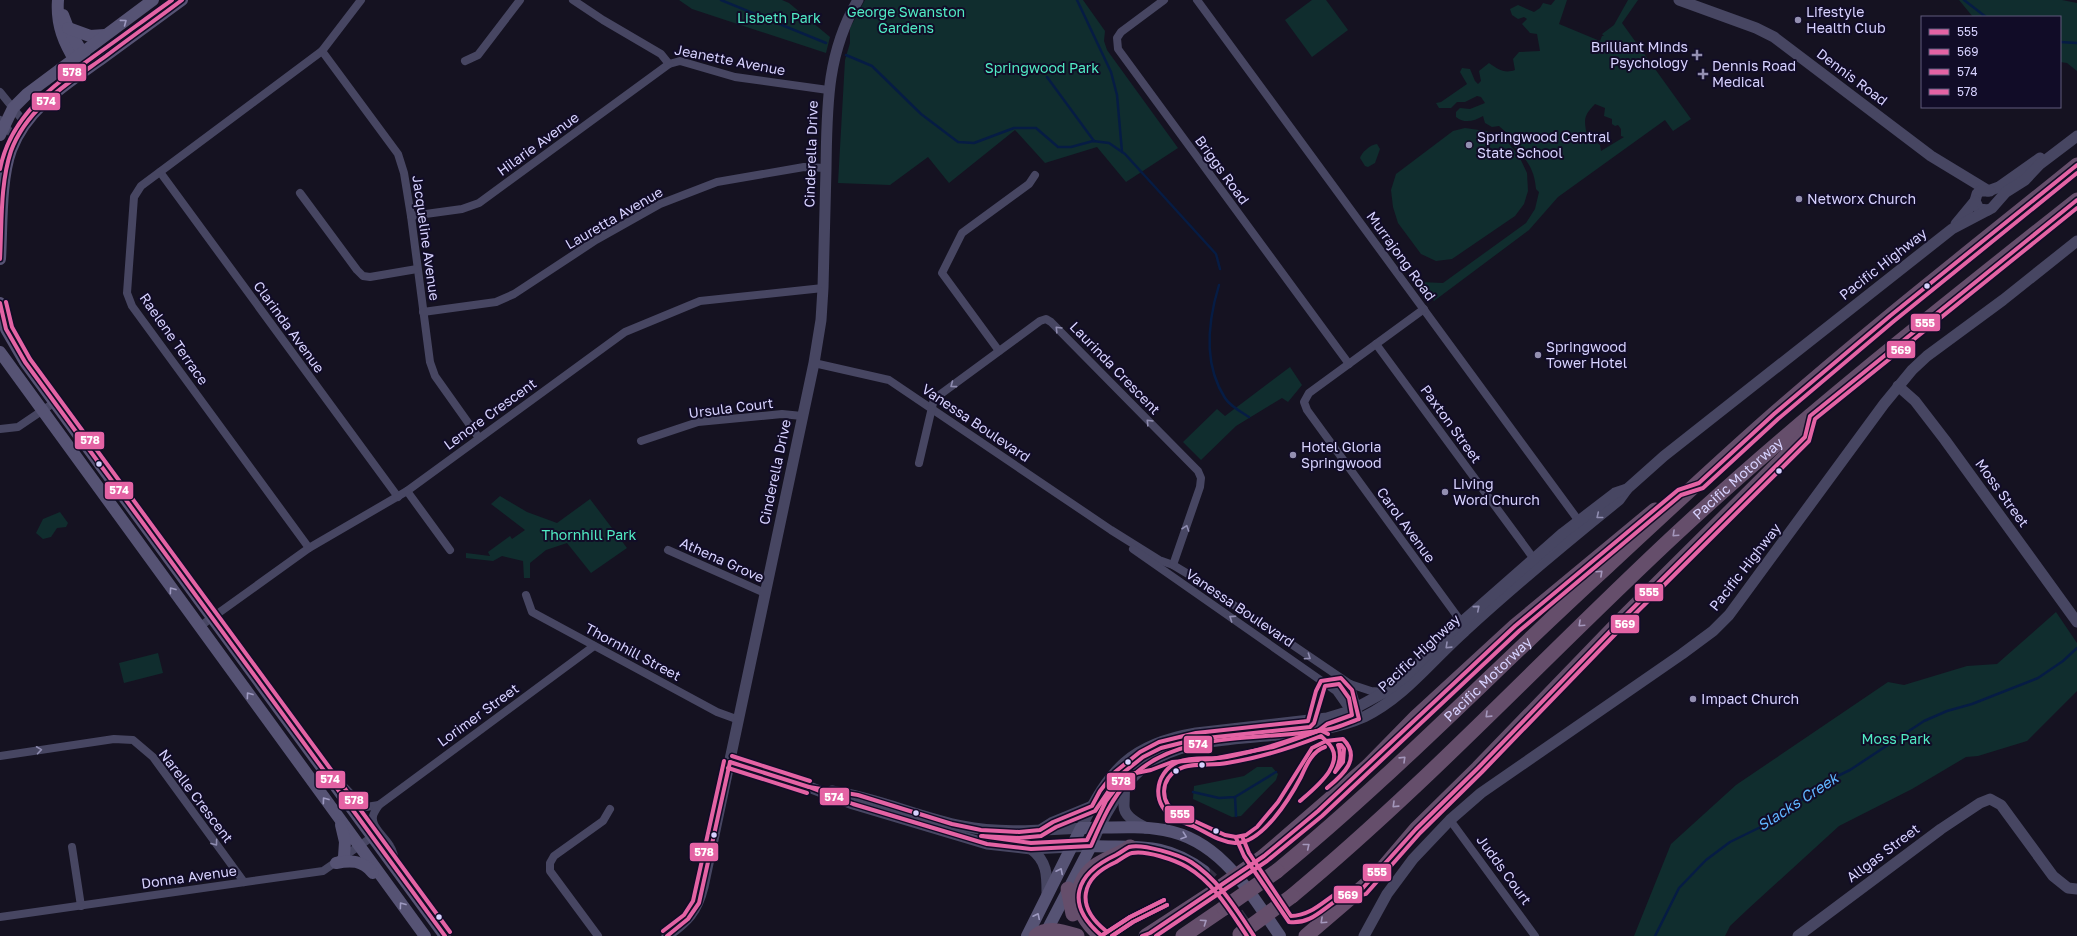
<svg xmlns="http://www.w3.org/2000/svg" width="2077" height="936" font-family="'Golos Text',sans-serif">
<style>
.green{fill:#102d2e;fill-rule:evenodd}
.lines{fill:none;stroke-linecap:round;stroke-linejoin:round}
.stream{stroke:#061c44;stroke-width:2.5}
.secondary-tunnel{stroke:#322f42;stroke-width:12;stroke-dasharray:12 6;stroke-linecap:butt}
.minor{stroke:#474662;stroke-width:8}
.tertiary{stroke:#474662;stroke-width:11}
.secondary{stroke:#565374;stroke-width:12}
.motorway{stroke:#654e6b;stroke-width:15}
.motorway-bridge{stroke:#654e6b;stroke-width:15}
.bus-1-casing{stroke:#110c27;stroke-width:7}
.bus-2-casing{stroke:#110c27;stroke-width:7}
.bus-3-casing{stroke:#110c27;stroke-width:7}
.bus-4-casing{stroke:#110c27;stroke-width:7}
.bus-1{stroke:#e463a4;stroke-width:4}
.bus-2{stroke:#e463a4;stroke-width:4}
.bus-3{stroke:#e463a4;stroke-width:4}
.bus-4{stroke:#e463a4;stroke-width:4}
.oneway{stroke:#9d99c0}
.oneway2{stroke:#8f8cb0}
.oneway3{stroke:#a497bc}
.poi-dot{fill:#938fb1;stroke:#110c27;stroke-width:1.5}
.bus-dot{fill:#d7d2ff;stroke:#110c27;stroke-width:1.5}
.labels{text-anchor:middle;stroke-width:4;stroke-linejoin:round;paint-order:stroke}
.park-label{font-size:14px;fill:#51ecc5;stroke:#110c27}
.poi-label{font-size:14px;fill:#d7d2ff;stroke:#110c27;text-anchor:start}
.street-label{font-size:14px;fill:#d7d2ff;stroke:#110c27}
.water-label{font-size:15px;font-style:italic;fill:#60b5ff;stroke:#110c27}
.line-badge{stroke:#110c27;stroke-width:1.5}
.badge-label{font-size:11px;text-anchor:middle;font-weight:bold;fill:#fff}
</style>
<rect width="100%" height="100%" fill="#151221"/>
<!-- green -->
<g class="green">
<polygon points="679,0 782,0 789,3 830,37 826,53 692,9"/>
<polygon points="865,0 1083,0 1105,31 1104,41 1107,50 1178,148 1126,182 1097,147 1045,163 1015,130 949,183 928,157 890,185 838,183 845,60 850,43 850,28"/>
<polygon points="1312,0 1326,0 1348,30 1312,57 1285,20"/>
<path d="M1555,0H1567L1559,24L1600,41L1602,36H1604L1602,34L1614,25L1628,0H1638L1622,23L1691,119L1673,131L1665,120L1558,197L1529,230L1434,301L1419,282L1443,283L1526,223L1535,209L1539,192L1536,189C1534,165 1524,158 1509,141V135L1499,126L1492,127L1485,123L1483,116C1474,121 1465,124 1456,117V112L1460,108L1470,109L1485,103L1481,97L1477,96L1465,102H1457L1451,108H1439L1436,103L1441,102L1467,84L1460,72L1462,68L1470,69L1475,81L1478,84L1481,81L1479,71L1489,63C1498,69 1504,74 1515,70L1513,59L1519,52L1540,51L1537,34L1530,33L1522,24L1527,19L1524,17L1518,19L1512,15L1510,9L1518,5L1534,12L1540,8L1543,3L1551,5ZM1595,104L1605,108L1604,116L1612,119V124L1615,126L1618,125L1621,129V136L1624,137L1601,151L1600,145L1587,136C1584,120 1583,116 1595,104Z"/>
<polygon points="1959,0 2062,0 2077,3 2077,71 2067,63 2060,62 2060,17 1973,17"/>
<polygon points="1465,128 1486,131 1505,139 1519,156 1527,173 1528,191 1524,204 1515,216 1452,259 1436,261 1421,254 1398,223 1393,207 1391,190 1396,174 1453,131"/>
<path d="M1377,144L1380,149L1375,163L1368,167L1365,166L1360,158C1361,153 1371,144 1377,144Z"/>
<polygon points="1290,367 1302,385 1288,402 1282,398 1236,426 1201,460 1183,442 1217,409 1225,416"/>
<polygon points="500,496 527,512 557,523 590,499 627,548 591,573 567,543 546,550 530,563 530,578 524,578 523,561 502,556 493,561 466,558 466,553 490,556 488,552 510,536 512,539 525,530 491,504"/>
<polygon points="60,512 68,523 66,527 57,528 51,537 43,539 36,533 43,519"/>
<polygon points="2056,612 2077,643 2077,691 2027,741 1978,756 1966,757 1912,789 1839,826 1748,909 1730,926 1725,936 1634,936 1671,844 1736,785 1888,682 1904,685 1967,666 1997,664"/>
<polygon points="158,653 163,673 124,683 119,663"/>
<polygon points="1257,767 1272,767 1278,774 1276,780 1241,816 1232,817 1193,799 1194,786 1244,776"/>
</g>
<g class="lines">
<!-- stream -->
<g class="stream">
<polyline points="721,0 826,43"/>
<polyline points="1077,0 1111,72 1117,95 1122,152"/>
<polyline points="1964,0 1986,17"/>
<polyline points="2060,42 2077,43"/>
<polyline points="846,55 872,66 921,114 958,142 974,143 1014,128 1036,128 1058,147 1071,147 1093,141 1109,143 1125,154 1216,254 1220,269"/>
<polyline points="1047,77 1094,141"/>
<path d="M1219,285C1208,321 1203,364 1225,398C1230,406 1241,412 1249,417"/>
<polyline points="1193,792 1219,798 1235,797 1276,772"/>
<polyline points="1235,797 1236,816"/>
<polyline points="1655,936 1679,888 1706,860 1730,842 1777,819 1823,783 1850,770 1924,721 1947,711 1972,704 2038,678 2063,661 2077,648"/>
</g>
<!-- secondary-tunnel -->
<polyline class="secondary-tunnel" points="1204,871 1213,879 1248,928"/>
<!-- minor -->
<g class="minor">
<polyline points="573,0 603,20 661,54 669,64 680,61 735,77 828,90"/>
<polyline points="1164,0 1121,32 1117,38 1118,49 1349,364"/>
<polyline points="1197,0 1581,524"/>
<polyline points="322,51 398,154 404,173 411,216 430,362 435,376 479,438"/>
<polyline points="465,61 478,55 520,0"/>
<polyline points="0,92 25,123"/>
<polyline points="0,120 16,139"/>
<polyline points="160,172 398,497"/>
<polyline points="300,193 357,270 363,276 370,277 417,269"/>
<polyline points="411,216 462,209 479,203 669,64"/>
<polyline points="1424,309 1309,393 1304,402 1307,410 1465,627"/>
<polyline points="423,312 496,302 514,294 596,240 660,204 717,182 804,167 826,168"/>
<polyline points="1376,344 1534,559"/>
<polyline points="999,351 942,273 962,233 1029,184 1035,175"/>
<polyline points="814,363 889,380 1111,530 1159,560 1173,565 1188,574 1350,684 1371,691 1384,692"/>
<polyline points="0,429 18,427 55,402"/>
<polyline points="641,441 698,422 782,414 802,416"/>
<polyline points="919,463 934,399 1040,321 1046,319 1051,322 1198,471 1201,478 1200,487 1173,565"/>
<polyline points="407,491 450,550"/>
<polyline points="309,548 132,306 127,293 134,197 141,186 322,51 361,0"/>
<polyline points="1133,549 1336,691 1350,711"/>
<polyline points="668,550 765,593"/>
<polyline points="526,595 532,612 717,712 739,720"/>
<polyline points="199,627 309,548 407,491 625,332 700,301 823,288"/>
<polyline points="1350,684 1358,711"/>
<polyline points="0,756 114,739 133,740 153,757 244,882"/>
<path d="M327,776C345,782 351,798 366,807L379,805L594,646"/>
<path d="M379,805C377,808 374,812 373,816C371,827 385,837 390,846C394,852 395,859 395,866"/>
<polyline points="1450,820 1535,936"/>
<polyline points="72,847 81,906"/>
<polyline points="0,917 323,871 372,837"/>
<polyline points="598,936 550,871 550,863 554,856 603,821 610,809"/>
</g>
<!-- tertiary -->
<g class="tertiary">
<polyline points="1679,0 1756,28 1774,37 1931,156 1987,190"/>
<polyline points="1988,191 1999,187 2040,158"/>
<polyline points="1988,210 1979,209 1975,201 1977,194 1980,191 1990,191"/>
<polyline points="1956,224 1975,201"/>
<polyline points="1898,386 1915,401 1945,440 2077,622"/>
<path d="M730,762L809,787L853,804L987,844L1031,849L1091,846C1136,739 1183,744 1287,734C1314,731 1339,728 1364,717C1405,697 1432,660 1465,631C1515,585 1567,542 1619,500L1627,489L1664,456L1952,229L1992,208L2006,192L2025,180L2039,165L2077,136"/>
<path d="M1124,786C1125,794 1124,799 1124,806C1124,817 1138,823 1146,828"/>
<path d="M832,791C877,798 918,817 962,826C1002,834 1041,830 1081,828C1109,770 1130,744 1196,733L1327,718L1350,711L1385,692L1406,676L1446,636L1563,533L1615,493L1627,489"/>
<polyline points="1042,829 1053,822 1092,806"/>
<path d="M1031,849C1048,862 1047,876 1047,896"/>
<path d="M667,936C687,921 697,912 703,887L814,363L821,320L823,288C824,248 825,208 826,169C827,108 826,54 858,0"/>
<polyline points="1364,936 1387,894 1413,859 1450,820 1481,793 1682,654 1713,631 1729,615 1884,404 1912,370 1927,356 2003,300 2077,241"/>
<polyline points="1798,936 1941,829 1980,803 1990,799 2001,805 2053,876 2068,888 2077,889"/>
</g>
<!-- secondary -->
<g class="secondary">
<path d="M58,0C56,25 64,43 77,64"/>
<polyline points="63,15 68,28 86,59"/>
<polyline points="68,28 90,36 105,35"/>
<polyline points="0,135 13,108 27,94 153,0"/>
<path d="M0,259C2,227 0,180 11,150C27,107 68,83 104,57C130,38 156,19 182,0"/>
<polyline points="0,303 6,329 25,362 445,936"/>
<polyline points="0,352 425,936"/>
<polyline points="341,825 345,842 344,857"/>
<path d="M336,863C351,860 362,860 373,873"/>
<path d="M1027,936L1081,828C1109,828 1137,825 1164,830C1221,840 1250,893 1280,936"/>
<path d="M1044,936L1091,846C1137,848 1164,841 1204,871"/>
</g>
<!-- motorway -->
<g class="motorway">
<polyline points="1264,856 1368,766 1416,717 1515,626 1655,510"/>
<path id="s1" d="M1277,871C1393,776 1497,667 1608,566C1663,515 1718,463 1774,414C1873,327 1976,247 2077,165"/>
<polyline points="1068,889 1073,914"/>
<path id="s2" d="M1292,896C1427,784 1547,654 1676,534C1803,416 1941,308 2077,200"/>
<path d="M1036,936C1048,926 1064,932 1077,936"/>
<path d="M1102,936C1077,919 1069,886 1095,866C1106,858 1119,855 1130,847"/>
<polyline points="1146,936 1212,893"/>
<polyline points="1183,936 1224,908"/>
<polyline points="1306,936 1376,876 1416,829 1478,768 1624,617 1805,437 1810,416"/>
</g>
<!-- motorway-bridge -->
<g class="motorway-bridge">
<polyline points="1212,893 1264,856"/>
<polyline points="1224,908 1277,871"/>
<polyline points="1240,934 1292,896"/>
</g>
<defs>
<g id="bus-1">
<path d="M1321,736L1326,741L1312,748L1278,802L1257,827L1246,835L1236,837L1225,835L1177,813C1159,802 1160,779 1179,769C1191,762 1213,766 1227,763C1259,758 1291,748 1321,736Z"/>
<path d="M1326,741L1343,739C1362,758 1343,775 1327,788"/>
<path d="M1300,801C1315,788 1350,761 1326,741"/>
<path d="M1242,836L1249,853L1291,916C1321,916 1336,880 1362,889L1416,829L1478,768L1624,617L1805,437L1810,416L2077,200"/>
<polyline points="1101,936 1130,917 1164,900"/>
<polyline points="1101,936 1130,917 1164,900"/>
<path d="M1102,936C1064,904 1075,874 1116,855C1120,853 1125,849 1129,847C1142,843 1180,855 1191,862C1219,880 1236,909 1254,936"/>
<polyline points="1142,936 1150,933 1264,856 1318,811 1515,626 1678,490 1699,483 1774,414 1890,316 2077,165"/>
</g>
<g id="bus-2">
<path d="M1338,745H1341L1344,749L1343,762L1335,772C1340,763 1342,755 1338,745Z"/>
<path d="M1325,747C1312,751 1306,766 1301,777C1290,798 1262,844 1235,843C1219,842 1206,832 1193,826C1187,824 1181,822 1176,819C1151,807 1153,773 1178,762C1192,756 1212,760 1227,757C1259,751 1289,741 1320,730L1328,734"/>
<path d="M1236,838L1244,856L1289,922C1313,925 1325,905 1344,896C1352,892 1358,897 1366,894L1420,833L1482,772L1628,621L1809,441L1815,419L2077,208"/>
<path d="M1106,931C1075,906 1080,878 1116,862C1121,859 1127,854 1132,853C1146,850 1175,860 1187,867C1214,883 1230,911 1247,936"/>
<polyline points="1112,936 1133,922 1167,905"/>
<polyline points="1112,936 1133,922 1167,905"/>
<polyline points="1156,936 1267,861 1322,816 1519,631 1681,495 1703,488 1778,419 1894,321 2077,173"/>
</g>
<g id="bus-3">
<path d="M0,259C2,224 0,184 11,151C27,107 70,82 106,56C131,37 157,19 182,0"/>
<polyline points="0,303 6,329 25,362 445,936"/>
<path d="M1341,678L1352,690L1359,719C1350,722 1340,727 1330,729C1267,742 1176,728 1129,780C1111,799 1101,823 1091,846L1031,849L987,844L853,804L809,787L858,795L952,824L981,830L1019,832L1040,830L1053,822L1092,806L1100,791L1115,772L1140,752L1159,742L1196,733L1308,721L1316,691L1321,681Z"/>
<polyline points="730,762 809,787"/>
<polyline points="667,936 688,919 699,903 730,762"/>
</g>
<g id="bus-4">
<path d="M0,169C11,113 57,83 100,52C124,35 148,17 172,0"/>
<polyline points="6,302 12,327 30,359 450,932"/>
<polygon points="1339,684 1349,698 1352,715 1327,724 1318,731 1273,747 1212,759 1172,762 1151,770 1126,775 1106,801 1087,840 1031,843 981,836 1019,838 1041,836 1056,827 1095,811 1119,776 1143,757 1161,748 1197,739 1310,727 1314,723 1325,686"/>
<polyline points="732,756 810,781"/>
<polyline points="728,768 807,793"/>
<polyline points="663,931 684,915 693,901 724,761"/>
</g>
</defs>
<!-- bus-1 casing -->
<use href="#bus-1" class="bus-1-casing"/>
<!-- bus-2 casing -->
<use href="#bus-2" class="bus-2-casing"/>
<!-- bus-3 casing -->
<use href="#bus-3" class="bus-3-casing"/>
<!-- bus-4 casing -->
<use href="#bus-4" class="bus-4-casing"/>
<!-- bus-1 -->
<use href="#bus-1" class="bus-1"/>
<!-- bus-2 -->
<use href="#bus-2" class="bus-2"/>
<!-- bus-3 -->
<use href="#bus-3" class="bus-3"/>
<!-- bus-4 -->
<use href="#bus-4" class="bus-4"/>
</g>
<!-- one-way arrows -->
<defs><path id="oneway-chevron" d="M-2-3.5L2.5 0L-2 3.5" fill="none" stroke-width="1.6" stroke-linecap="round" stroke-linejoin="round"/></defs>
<g class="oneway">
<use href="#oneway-chevron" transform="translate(124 22) rotate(-37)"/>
<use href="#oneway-chevron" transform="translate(172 590) rotate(-126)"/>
<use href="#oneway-chevron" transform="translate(249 695) rotate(-126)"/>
<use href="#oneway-chevron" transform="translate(325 800) rotate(-126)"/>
<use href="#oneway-chevron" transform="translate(1184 836) rotate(19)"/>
<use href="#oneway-chevron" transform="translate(1060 871) rotate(-63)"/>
<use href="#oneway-chevron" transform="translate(402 905) rotate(-126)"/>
<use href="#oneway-chevron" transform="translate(1037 916) rotate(-64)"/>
</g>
<g class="oneway2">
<use href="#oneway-chevron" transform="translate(1058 329) rotate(-134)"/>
<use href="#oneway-chevron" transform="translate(953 385) rotate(143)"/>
<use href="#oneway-chevron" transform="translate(1149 422) rotate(-134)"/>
<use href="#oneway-chevron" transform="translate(1599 516) rotate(141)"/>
<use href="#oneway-chevron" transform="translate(1186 528) rotate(-71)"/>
<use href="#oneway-chevron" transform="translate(1477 608) rotate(-41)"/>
<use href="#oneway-chevron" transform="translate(1232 618) rotate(-146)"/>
<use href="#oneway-chevron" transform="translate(1448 646) rotate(136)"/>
<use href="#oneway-chevron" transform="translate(1308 657) rotate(34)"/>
<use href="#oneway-chevron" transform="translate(39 750) rotate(-8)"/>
<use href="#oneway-chevron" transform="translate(215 843) rotate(54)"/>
</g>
<g class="oneway3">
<use href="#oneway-chevron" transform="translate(1675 534) rotate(137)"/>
<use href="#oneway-chevron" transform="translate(1600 573) rotate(-43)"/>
<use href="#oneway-chevron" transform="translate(1581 624) rotate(137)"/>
<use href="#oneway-chevron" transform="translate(1488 715) rotate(136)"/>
<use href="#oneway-chevron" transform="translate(1403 759) rotate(-44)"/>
<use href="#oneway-chevron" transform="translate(1395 805) rotate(136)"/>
<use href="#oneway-chevron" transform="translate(1307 846) rotate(-39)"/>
<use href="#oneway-chevron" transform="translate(1323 921) rotate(137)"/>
<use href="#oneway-chevron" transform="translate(1204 922) rotate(-34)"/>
</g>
<!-- markers -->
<g class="poi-dot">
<circle cx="1798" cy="20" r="4"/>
<path d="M1695 49h4v4h4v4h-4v4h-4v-4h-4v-4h4z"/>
<path d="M1701 68h4v4h4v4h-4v4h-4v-4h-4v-4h4z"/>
<circle cx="1469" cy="145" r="4"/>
<circle cx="1799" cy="199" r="4"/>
<circle cx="1538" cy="355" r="4"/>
<circle cx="1293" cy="455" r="4"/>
<circle cx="1445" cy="492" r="4"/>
<circle cx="1693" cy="699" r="4"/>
</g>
<g class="bus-dot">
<circle cx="1927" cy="286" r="3.5"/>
<circle cx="99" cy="464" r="3.5"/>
<circle cx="1779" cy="471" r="3.5"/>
<circle cx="1128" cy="762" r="3.5"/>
<circle cx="1202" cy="765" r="3.5"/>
<circle cx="1176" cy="771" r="3.5"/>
<circle cx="916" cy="813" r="3.5"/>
<circle cx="1216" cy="831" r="3.5"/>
<circle cx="714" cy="835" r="3.5"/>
<circle cx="439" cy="917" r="3.5"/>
</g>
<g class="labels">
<!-- park labels -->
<g class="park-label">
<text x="906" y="17">George Swanston<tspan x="906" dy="16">Gardens</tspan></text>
<text x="779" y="23">Lisbeth Park</text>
<text x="1042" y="73">Springwood Park</text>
<text x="589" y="540">Thornhill Park</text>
<text x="1896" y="744">Moss Park</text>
</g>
<!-- poi labels -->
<g class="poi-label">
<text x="1806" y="17">Lifestyle<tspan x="1806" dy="16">Health Club</tspan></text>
<text x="1688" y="52" text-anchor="end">Brilliant Minds<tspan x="1688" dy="16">Psychology</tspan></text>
<text x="1712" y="71">Dennis Road<tspan x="1712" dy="16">Medical</tspan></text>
<text x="1477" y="142">Springwood Central<tspan x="1477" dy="16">State School</tspan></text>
<text x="1807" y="204">Networx Church</text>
<text x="1546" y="352">Springwood<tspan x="1546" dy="16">Tower Hotel</tspan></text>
<text x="1301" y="452">Hotel Gloria<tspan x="1301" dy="16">Springwood</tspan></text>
<text x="1453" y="489">Living<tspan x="1453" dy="16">Word Church</tspan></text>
<text x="1701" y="704">Impact Church</text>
</g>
<!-- street labels -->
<g class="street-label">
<text transform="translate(730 60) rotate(11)" y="5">Jeanette Avenue</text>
<text transform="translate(1852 77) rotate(37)" y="5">Dennis Road</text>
<text transform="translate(538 144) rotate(-36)" y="5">Hilarie Avenue</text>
<text transform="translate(811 154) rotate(-88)" y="5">Cinderella Drive</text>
<text transform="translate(1222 170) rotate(54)" y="5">Briggs Road</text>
<text transform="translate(614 218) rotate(-30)" y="5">Lauretta Avenue</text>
<text transform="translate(426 238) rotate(82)" y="5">Jacqueline Avenue</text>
<text transform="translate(1401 256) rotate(54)" y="5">Murrajong Road</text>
<text transform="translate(1883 264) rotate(-38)" y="5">Pacific Highway</text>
<text transform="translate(289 327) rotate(54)" y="5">Clarinda Avenue</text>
<text transform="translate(174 339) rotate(55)" y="5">Raelene Terrace</text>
<text transform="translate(1115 368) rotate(46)" y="5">Laurinda Crescent</text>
<text transform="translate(731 408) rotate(-7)" y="5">Ursula Court</text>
<text transform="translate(490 414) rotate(-36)" y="5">Lenore Crescent</text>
<text transform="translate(976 423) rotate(34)" y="5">Vanessa Boulevard</text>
<text transform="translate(1451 424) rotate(54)" y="5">Paxton Street</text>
<text transform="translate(775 472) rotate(-78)" y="5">Cinderella Drive</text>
<text dy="5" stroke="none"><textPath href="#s2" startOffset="611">Pacific Motorway</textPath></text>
<text transform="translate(2002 493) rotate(54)" y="5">Moss Street</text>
<text transform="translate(1406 525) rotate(54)" y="5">Carol Avenue</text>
<text transform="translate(722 560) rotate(24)" y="5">Athena Grove</text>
<text transform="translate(1745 567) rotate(-52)" y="5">Pacific Highway</text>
<text transform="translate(1240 608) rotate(34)" y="5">Vanessa Boulevard</text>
<text transform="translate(633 652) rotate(28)" y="5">Thornhill Street</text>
<text transform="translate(1419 653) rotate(-43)" y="5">Pacific Highway</text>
<text dy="5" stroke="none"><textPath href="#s1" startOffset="285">Pacific Motorway</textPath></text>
<text transform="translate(478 715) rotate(-36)" y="5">Lorimer Street</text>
<text transform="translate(196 796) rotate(53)" y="5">Narelle Crescent</text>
<text transform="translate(1883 853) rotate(-37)" y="5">Allgas Street</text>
<text transform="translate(1504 870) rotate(54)" y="5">Judds Court</text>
<text transform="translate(189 877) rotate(-8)" y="5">Donna Avenue</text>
</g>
<!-- water labels -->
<g class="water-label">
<text transform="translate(1798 802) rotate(-33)" y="5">Slacks Creek</text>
</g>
</g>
<g class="line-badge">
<rect x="57" y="63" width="30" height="19" rx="4" fill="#e463a4"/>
<rect x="31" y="92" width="30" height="19" rx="4" fill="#e463a4"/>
<rect x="1910" y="313" width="31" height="19" rx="4" fill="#e463a4"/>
<rect x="1886" y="340" width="30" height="19" rx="4" fill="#e463a4"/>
<rect x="74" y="431" width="31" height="19" rx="4" fill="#e463a4"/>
<rect x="104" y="481" width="30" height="19" rx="4" fill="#e463a4"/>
<rect x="1634" y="583" width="30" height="19" rx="4" fill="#e463a4"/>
<rect x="1610" y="614" width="30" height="20" rx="4" fill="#e463a4"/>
<rect x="1183" y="735" width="30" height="19" rx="4" fill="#e463a4"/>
<rect x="315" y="770" width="31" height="19" rx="4" fill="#e463a4"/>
<rect x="1106" y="772" width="30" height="19" rx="4" fill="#e463a4"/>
<rect x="819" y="787" width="31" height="19" rx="4" fill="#e463a4"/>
<rect x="338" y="791" width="31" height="19" rx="4" fill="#e463a4"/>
<rect x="1164" y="805" width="31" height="19" rx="4" fill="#e463a4"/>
<rect x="689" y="842" width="30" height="20" rx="4" fill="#e463a4"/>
<rect x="1362" y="863" width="30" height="19" rx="4" fill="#e463a4"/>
<rect x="1333" y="885" width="30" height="19" rx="4" fill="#e463a4"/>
</g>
<g class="badge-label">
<text x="72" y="76">578</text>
<text x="46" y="105">574</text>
<text x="1925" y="327">555</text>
<text x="1901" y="354">569</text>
<text x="90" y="444">578</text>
<text x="119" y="494">574</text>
<text x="1649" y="596">555</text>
<text x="1625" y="628">569</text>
<text x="1198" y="748">574</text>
<text x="330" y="783">574</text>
<text x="1121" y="785">578</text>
<text x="834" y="801">574</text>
<text x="354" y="804">578</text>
<text x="1180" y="818">555</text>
<text x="704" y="856">578</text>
<text x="1377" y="876">555</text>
<text x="1348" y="899">569</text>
</g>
<!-- legend -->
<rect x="1921" y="16" width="140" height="92" fill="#110c27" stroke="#605b7d"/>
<rect x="1929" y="29" width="20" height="6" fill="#e463a4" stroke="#605b7d"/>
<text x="1957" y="36" font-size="12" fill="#d7d2ff">555</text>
<rect x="1929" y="49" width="20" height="6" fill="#e463a4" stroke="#605b7d"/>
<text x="1957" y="56" font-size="12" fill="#d7d2ff">569</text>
<rect x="1929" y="69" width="20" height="6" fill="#e463a4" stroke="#605b7d"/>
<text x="1957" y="76" font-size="12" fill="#d7d2ff">574</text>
<rect x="1929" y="89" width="20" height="6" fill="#e463a4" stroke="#605b7d"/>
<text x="1957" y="96" font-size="12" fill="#d7d2ff">578</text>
</svg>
